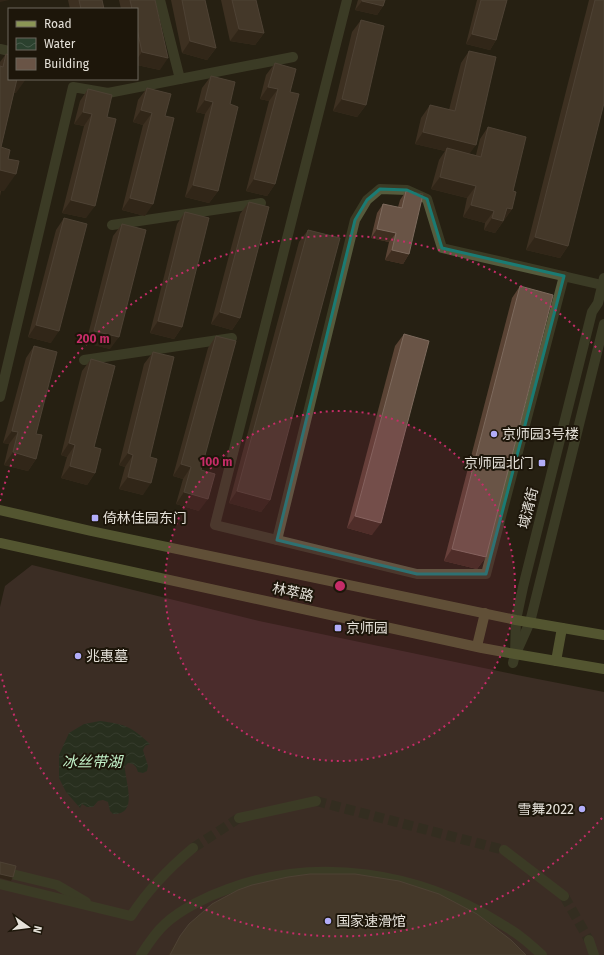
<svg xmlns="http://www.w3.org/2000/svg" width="604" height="955" font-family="'Fira Sans','Noto Sans SC',sans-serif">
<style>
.pitch{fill:#563c3b}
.water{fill:url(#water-waves)}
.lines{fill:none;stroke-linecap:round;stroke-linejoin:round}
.minor-tunnel{stroke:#433d31;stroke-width:10;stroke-dasharray:10 5;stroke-linecap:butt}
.minor{stroke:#565b3d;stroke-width:10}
.major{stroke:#8b9656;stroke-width:10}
.wall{fill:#5a4334}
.shaded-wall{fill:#3f2e20}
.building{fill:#695446;stroke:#7d6a5d}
.marked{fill:none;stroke:#1a7b73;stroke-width:3;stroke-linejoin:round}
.ring{fill:none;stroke:#c62c68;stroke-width:2;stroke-dasharray:2 4}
.poi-dot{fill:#b2adf9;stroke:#1d160a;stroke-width:1.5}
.labels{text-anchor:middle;stroke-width:4;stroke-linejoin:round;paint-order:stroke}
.poi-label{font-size:14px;fill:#e5e1d9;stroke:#1d160a;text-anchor:start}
.street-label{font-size:14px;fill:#e5e1d9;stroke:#1d160a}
.water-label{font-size:15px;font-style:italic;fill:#c2f1c8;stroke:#1d160a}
.centre{fill:#c62c68;stroke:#1d160a;stroke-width:2}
.ring-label{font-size:12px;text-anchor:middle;font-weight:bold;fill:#c62c68;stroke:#1d160a;stroke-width:4;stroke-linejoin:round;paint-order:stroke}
</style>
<defs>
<pattern id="water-waves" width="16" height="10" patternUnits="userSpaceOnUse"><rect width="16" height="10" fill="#2b412e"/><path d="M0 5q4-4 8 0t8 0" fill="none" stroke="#4a5c4c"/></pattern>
</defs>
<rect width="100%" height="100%" fill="#262013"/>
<!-- pitch -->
<polygon class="pitch" points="32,565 259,621 517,675 604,692 604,955 0,955 0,607 5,586"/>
<!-- water -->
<path class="water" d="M100,721C125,724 132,727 150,744L145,746L143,750L148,766L147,771L143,773L138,772L136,767L133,764L128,763L125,766C124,779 140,815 113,814L110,811L108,802L103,800L98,801L93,807H87L82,804L80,808L66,792L59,778V755L69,733L84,724Z"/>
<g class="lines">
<!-- minor-tunnel -->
<g class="minor-tunnel">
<polyline points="316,801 504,850"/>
<polyline points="193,848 239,818"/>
<polyline points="564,896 589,940"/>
</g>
<!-- minor -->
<g class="minor">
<polyline points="160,0 180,79"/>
<polyline points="347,0 215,525 417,574 486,574 564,276"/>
<polyline points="0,49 9,51"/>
<polyline points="112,225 261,203"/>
<polyline points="84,360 232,338"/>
<polyline points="0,397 73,87 108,93 293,57"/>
<polyline points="277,540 355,220 367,200 380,189 407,190 427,199 442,248 602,285"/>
<polyline points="517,651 530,622 604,324"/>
<polyline points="513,663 515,654 516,620 523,587 592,312 598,303 604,278"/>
<polyline points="239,818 316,801"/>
<polyline points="504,850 564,896"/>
<polyline points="0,871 57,885 86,902"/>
<path d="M0,884L131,916C148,890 169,868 193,848"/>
<polyline points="589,940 594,955"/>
<path d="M141,955C148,944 155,933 165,924C181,909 208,896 228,889C317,856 419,872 498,922C506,927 514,931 521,937C528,942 535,949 542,955"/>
</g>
<!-- major -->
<g class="major">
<polyline points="0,510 91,531 516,620 604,635"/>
<polyline points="0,543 482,648 515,654 604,669"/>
<polyline points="477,646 485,613"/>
<polyline points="556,661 562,628"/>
</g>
</g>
<!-- wall -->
<g class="wall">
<polygon points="68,0 102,0 104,9 70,9"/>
<polygon points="119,0 155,0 160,70 137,65 137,9 121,9"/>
<polygon points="171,0 205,0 216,48 207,60 182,53"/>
<polygon points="221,0 256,0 264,33 255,45 230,41"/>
<polygon points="358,0 385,0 383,6 377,15 355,10"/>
<polygon points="477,0 507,0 496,40 490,50 466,44"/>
<polygon points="589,0 604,0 568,246 560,258 526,250"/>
<polygon points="361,20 366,105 357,117 333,111 352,32"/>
<polygon points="469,51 469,154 476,155 480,139 488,127 513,191 512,209 495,233 484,230 485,223 463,217 467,198 431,189 439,160 445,151 415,144 421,118 430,105 449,110 461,63"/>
<polygon points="6,54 16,93 14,93 1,147 8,159 4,191 1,191 0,196 0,62"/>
<polygon points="275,63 290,92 275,184 267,196 246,191 269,101 260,99 266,75"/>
<polygon points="211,76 230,104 218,191 209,203 185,197 205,114 196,112 202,88"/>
<polygon points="147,88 165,116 145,216 122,210 143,125 133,122 138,100"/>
<polygon points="88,89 107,117 86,218 62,213 84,126 74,124 80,101"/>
<polygon points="406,191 409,254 403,264 385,260 389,242 371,238 377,213 383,204 398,207 400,200"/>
<polygon points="249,202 240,318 232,330 211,324 240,214"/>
<polygon points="185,212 182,327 174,339 150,333 177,224"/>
<polygon points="64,218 51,343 28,337 56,230"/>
<polygon points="122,224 110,349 86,343 113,236"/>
<polygon points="308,230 270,500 261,512 229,503 299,242"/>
<polygon points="520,286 486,557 477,569 444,561 512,298"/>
<polygon points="404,334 372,535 347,528 395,346"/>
<polygon points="216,336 201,470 199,511 176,504 183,479 173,476 208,348"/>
<polygon points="34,346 36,459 28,471 4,465 9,444 3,443 26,358"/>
<polygon points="153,352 150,457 143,495 119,489 125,467 119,465 144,364"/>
<polygon points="91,359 95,473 87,485 61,478 67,457 61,455 82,371"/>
<polygon points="180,936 526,955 168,955 172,948"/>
</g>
<!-- shaded-wall -->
<g class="shaded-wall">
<polygon points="0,0 9,0 0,2"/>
<polygon points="362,1 383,6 377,15 355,10"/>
<polygon points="239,29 264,33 255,45 230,41"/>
<polygon points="472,34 496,40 490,50 466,44"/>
<polygon points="190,41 216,48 207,60 182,53"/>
<polygon points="142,52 168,58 160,70 137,65 137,59"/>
<polygon points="15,79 26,79 16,93 6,91"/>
<polygon points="268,87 278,89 269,101 260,99"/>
<polygon points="342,99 366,105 357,117 333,111"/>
<polygon points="205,100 213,102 205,114 196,112"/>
<polygon points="141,110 152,113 143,125 133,122"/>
<polygon points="83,112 92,114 84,126 74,124"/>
<polygon points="423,132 476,145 467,157 447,148 445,151 415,144"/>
<polygon points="0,170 16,174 4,191 0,191"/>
<polygon points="440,177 476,186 467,198 431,189"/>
<polygon points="254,179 275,184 267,196 246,191"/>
<polygon points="193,185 218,191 209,203 185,197"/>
<polygon points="130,198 153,204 145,216 122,210"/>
<polygon points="71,200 95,206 86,218 62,213"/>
<polygon points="471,205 494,211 485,223 463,217"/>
<polygon points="507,208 512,209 495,233 484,230 492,218"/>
<polygon points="377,229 396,233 389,242 371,238"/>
<polygon points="535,237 568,246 560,258 526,250"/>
<polygon points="392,250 409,254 403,264 385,260"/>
<polygon points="220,312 240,318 232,330 211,324"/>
<polygon points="158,321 182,327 174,339 150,333"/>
<polygon points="36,325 59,331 51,343 28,337"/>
<polygon points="94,331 119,337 110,349 86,343"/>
<polygon points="12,431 18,432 9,444 3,443"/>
<polygon points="69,443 75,445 67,457 61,455"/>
<polygon points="13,452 36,459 28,471 4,465"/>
<polygon points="128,453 133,455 125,467 119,465"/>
<polygon points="181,464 191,467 183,479 173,476"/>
<polygon points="70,466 95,473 87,485 61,478"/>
<polygon points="128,477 151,483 143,495 119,489"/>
<polygon points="237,491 270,500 261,512 229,503"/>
<polygon points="184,492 208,499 199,511 176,504"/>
<polygon points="355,516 381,523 372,535 347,528"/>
<polygon points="452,549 486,557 477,569 444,561"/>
<polygon points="0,874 13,877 11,881 0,878"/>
</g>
<!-- building -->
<g class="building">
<polygon points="79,0 102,0 104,9 81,9"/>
<polygon points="130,0 155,0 168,58 142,52 137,29 137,9 132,9"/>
<polygon points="182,0 205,0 216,48 190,41"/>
<polygon points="232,0 256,0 264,33 239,29"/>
<polygon points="362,0 385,0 383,6 362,1"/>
<polygon points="481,0 507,0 496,40 472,34"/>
<polygon points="595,0 604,0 604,103 568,246 535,237"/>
<polygon points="361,20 384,26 366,105 342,99"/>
<polygon points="469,51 496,57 476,145 423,132 430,105 455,111"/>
<polygon points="6,54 9,55 9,79 17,79 1,147 10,150 8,159 19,161 16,174 0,170 0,66 3,67"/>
<polygon points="275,63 296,69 290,92 299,94 275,184 254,179 278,89 268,87"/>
<polygon points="211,76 235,82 230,104 238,107 218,191 193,185 213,102 205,100"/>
<polygon points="147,88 171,94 165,116 174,118 153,204 130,198 152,113 141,110"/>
<polygon points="88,89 112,95 107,117 116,119 95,206 71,200 92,114 83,112"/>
<polygon points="488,127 526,137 513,191 516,192 512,209 507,208 503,221 492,218 494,211 471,205 476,186 440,177 447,148 481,157"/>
<polygon points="406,191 423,194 409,254 392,250 396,233 377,229 383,204 402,208"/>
<polygon points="249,202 269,207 240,318 220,312"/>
<polygon points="185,212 209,218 182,327 158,321"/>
<polygon points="64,218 87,224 59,331 36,325"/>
<polygon points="122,224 146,230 119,337 94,331"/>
<polygon points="308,230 340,238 270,500 237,491"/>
<polygon points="520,286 553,295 486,557 452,549"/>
<polygon points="404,334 429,341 381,523 355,516"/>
<polygon points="216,336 236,341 201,470 215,474 208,499 184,492 191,467 181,464"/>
<polygon points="34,346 57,352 36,434 42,435 36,459 13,452 18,432 12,431"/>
<polygon points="153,352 174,357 150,457 157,459 151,483 128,477 133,455 128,453"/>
<polygon points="91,359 115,366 94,447 101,449 95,473 70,466 75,445 69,443"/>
<polygon points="0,862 16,866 13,877 0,874"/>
<polygon points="310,874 355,874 399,881 439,894 477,914 511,940 526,955 170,955 180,936 189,924 212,904 238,890 252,885 288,877"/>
</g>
<!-- marked area -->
<path d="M0 0H604V955H0ZM380,189L407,190L427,199L442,248L564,276L486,574H417L277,540L355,220L367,200Z" fill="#262013" fill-opacity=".55" fill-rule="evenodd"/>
<path class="marked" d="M380,189L407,190L427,199L442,248L564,276L486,574H417L277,540L355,220L367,200Z"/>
<!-- distance rings -->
<circle cx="340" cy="586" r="175" fill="#c62c68" fill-opacity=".12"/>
<g class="ring">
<circle cx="340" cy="586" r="175"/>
<path d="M602 818A350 350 0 0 1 0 671M0 501A350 350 0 0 1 602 354"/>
</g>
<!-- markers -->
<g class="poi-dot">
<circle cx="494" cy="434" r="4"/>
<rect x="538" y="459" width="8" height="8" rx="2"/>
<rect x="91" y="514" width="8" height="8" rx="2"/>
<rect x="334" y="624" width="8" height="8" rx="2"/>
<circle cx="78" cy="656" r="4"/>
<circle cx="582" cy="809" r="4"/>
<circle cx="328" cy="921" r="4"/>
</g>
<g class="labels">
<!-- poi labels -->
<g class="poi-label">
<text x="502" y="439">京师园3号楼</text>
<text x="534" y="468" text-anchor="end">京师园北门</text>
<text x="103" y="523">倚林佳园东门</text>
<text x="346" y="633">京师园</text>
<text x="86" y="661">兆惠墓</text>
<text x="574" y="814" text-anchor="end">雪舞2022</text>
<text x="336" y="926">国家速滑馆</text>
</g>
<!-- street labels -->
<g class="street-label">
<text transform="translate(528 508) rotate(-76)" y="5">域清街</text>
<text transform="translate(293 592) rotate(12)" y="5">林萃路</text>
</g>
<!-- water labels -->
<g class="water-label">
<text x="92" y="767">冰丝带湖</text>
</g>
</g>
<circle cx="340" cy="586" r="6" class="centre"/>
<g class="ring-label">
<text x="93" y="343">200 m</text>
<text x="216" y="466">100 m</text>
</g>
<!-- legend -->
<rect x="8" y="8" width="130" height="72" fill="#1d160a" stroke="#6d675d"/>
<rect x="16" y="21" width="20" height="6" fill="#8b9656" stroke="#6d675d"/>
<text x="44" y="28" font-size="12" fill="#e5e1d9">Road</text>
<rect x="16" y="38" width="20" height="12" fill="url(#water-waves)" stroke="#6d675d"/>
<text x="44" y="48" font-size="12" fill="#e5e1d9">Water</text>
<rect x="16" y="58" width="20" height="12" fill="#695446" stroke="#6d675d"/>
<text x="44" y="68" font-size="12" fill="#e5e1d9">Building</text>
<!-- north arrow -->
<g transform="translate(28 927) rotate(104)" stroke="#1d160a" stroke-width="3" paint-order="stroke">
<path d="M0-3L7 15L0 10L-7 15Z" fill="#e5e1d9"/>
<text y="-6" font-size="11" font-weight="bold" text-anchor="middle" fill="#e5e1d9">N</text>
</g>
</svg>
